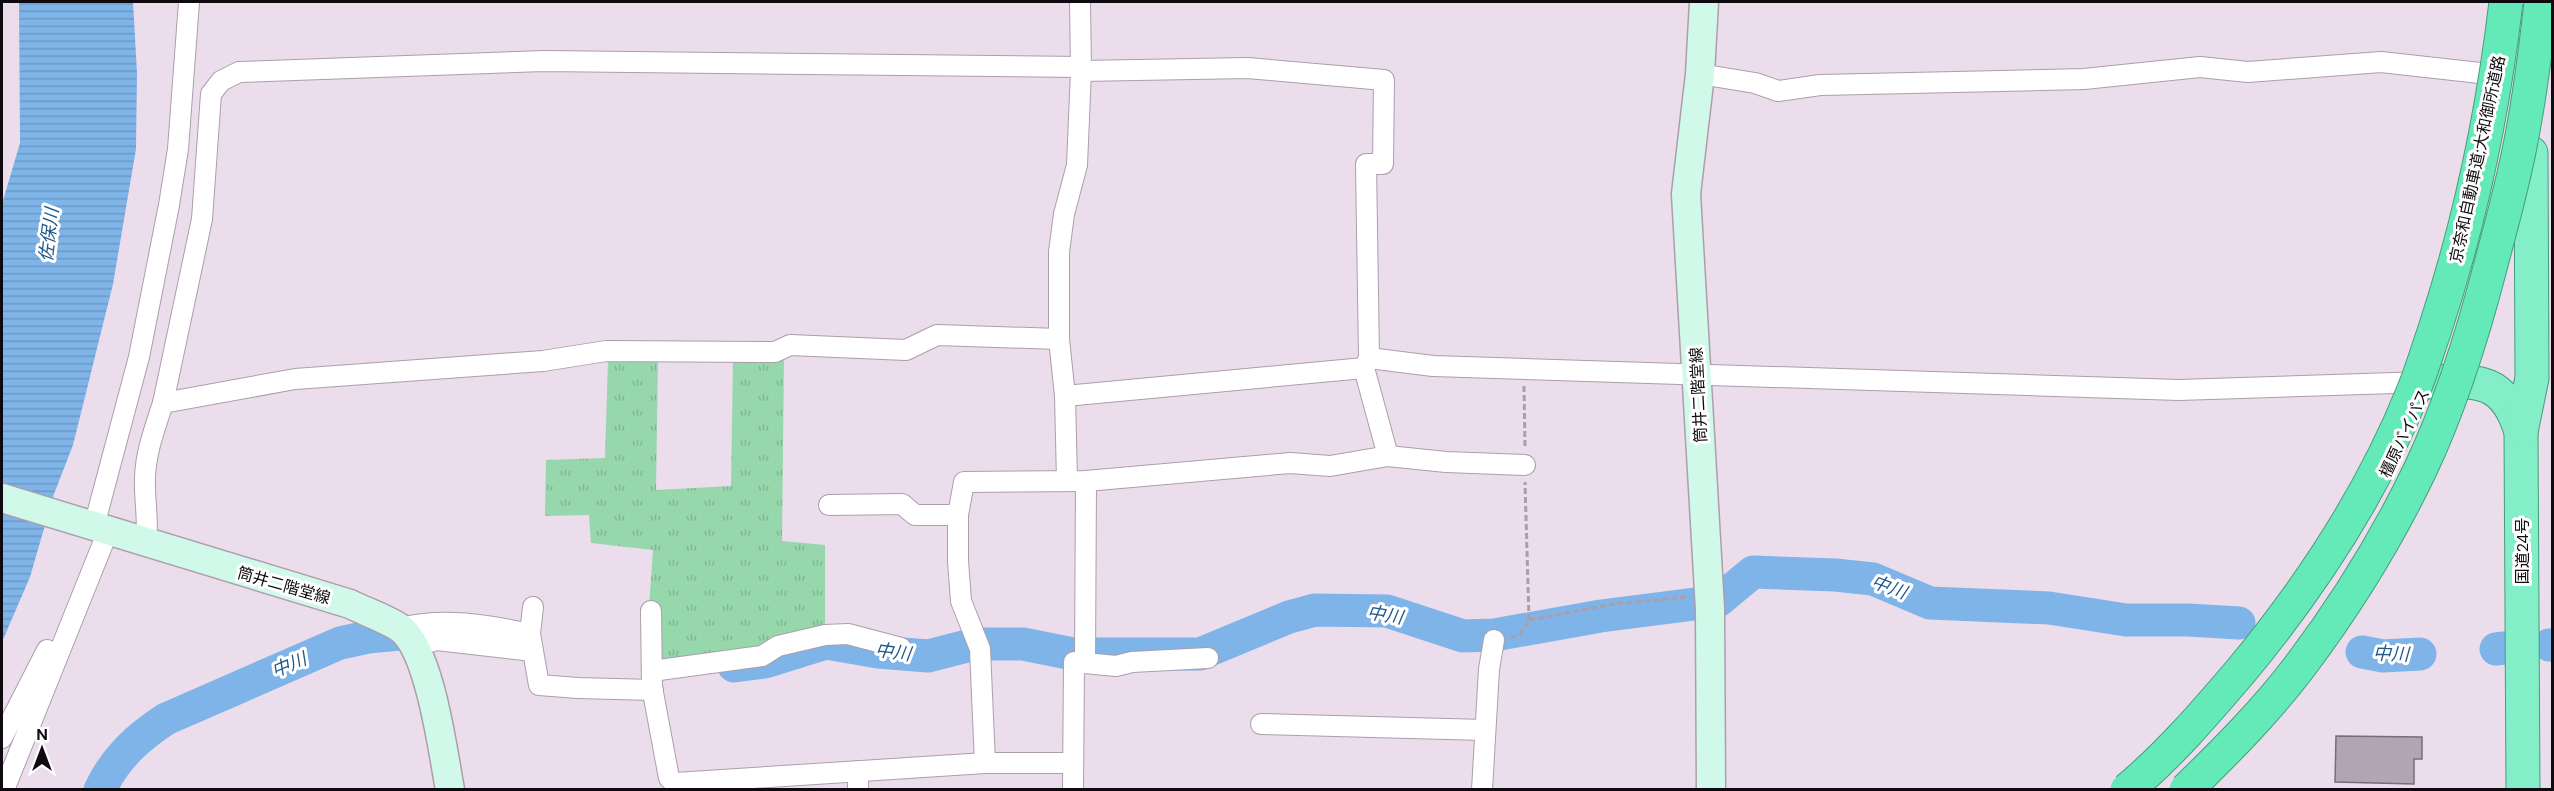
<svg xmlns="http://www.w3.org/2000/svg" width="2554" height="791" font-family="'DM Sans','Noto Sans JP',sans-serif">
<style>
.grass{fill:url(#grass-tufts)}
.water{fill:url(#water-rules)}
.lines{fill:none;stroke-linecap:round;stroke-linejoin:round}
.river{stroke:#7eb4e8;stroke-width:33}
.building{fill:#b2a4b2;stroke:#796c79;stroke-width:1.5}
.minor-casing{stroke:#ac9eac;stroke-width:22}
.secondary-casing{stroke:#ac9eac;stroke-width:31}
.trunk-casing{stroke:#469c7e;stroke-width:35}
.path{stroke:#aa9eaa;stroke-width:3;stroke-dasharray:6 3;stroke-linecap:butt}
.minor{stroke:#fff;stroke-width:20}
.secondary{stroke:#d0f9ea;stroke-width:28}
.trunk{stroke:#83eec7;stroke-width:33}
.motorway-bridge-casing{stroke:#469c7e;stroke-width:35;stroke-linecap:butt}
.motorway-bridge{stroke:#64eab9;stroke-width:33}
.labels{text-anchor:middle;stroke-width:6;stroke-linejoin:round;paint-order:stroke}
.street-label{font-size:16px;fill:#0f0a0f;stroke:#fff}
.water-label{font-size:18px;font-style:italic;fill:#1f5889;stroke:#fff}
</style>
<defs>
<pattern id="grass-tufts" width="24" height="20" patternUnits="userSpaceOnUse" patternTransform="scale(1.5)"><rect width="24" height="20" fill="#97d7ac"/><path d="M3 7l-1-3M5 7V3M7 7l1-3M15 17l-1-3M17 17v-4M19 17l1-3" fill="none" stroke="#81b793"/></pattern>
<pattern id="water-rules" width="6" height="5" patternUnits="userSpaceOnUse" patternTransform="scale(1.5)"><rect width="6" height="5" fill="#7eb4e8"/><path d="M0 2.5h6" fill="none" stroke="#6c99c6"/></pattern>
</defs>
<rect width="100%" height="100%" fill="#ecddec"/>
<!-- grass -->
<polygon class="grass" points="784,355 782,541 825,545 825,627 745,650 660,662 649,607 653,550 591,543 589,515 545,516 546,460 605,458 608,359 658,358 656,490 731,486 733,359"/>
<!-- water -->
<polygon class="water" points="19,2 133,2 137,73 136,149 113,284 73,445 54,494 30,577 2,642 2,204 20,143"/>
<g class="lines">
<!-- river -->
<g class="river">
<polyline points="2549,645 2552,645"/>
<polyline points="2496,649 2513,647"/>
<polyline points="2362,652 2383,656 2420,654"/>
<polyline points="734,666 765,662 826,643 878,652 928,656 975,644 1023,644 1073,654 1200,654 1289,617 1315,610 1387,611 1463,636 1494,635 1601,616 1718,601 1753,572 1835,575 1873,579 1930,603 2049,608 2126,620 2188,620 2239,623"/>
<path d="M100,790C115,758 137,738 166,719L340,643L368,637L442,630L515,642"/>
</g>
</g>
<!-- building -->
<polygon class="building" points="2336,736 2422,737 2422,759 2414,759 2414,784 2335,782"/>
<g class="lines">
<defs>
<g id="minor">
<polyline points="1081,71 1248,68 1384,80 1383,164 1366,164 1369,358"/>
<polyline points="1700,74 1755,83 1778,91 1820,85 2084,79 2200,67 2248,72 2381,62 2498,75"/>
<polyline points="1364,368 1388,456"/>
<polyline points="1065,396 1364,368 1369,358 1433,366 2179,390 2425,382"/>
<polyline points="163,403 202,219 211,94 221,81 239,72 544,61 1081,67"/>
<polyline points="1067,481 1065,396 1059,339 1059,252 1064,214 1077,165 1081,71 1080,2"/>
<polyline points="829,505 902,504 915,515 958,515"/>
<polyline points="94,526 139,357 169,205 178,149 189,2"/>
<path d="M146,543C149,520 144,500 145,477C146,451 155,428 163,403L295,379L543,361L606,351L775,352L790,345L906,350L937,335L1059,339"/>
<polyline points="533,607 530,634 539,685 578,688 653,690"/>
<polyline points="651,611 652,687 669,778 675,783 985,763 1072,763"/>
<path d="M400,628C443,617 487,625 530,634"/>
<polyline points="414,646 437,640 533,651"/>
<polyline points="1085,663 1086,481"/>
<polyline points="652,671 762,656 778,646 825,635 848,634 901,648"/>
<polyline points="1261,724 1485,730"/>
<polyline points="2,738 47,650"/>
<polyline points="985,763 980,649 961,601 958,561 958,515 964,482 1086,481 1290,463 1330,466 1388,456 1446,462 1525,465"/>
<polyline points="858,771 858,790"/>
<polyline points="4,790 108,531"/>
<polyline points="1073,790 1074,662 1116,666 1132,662 1208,658"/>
<polyline points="1482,790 1489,669 1494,640"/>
</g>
<g id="secondary">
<polyline points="1704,2 1700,74 1686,194 1710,609 1711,790"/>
<path d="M2,498L350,604C366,612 385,618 400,628C430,650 443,752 450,790"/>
</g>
<g id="trunk">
<path d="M2428,382C2477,380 2505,378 2521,432L2523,790"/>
<polyline points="2521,432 2532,378 2531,153"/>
</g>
</defs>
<!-- minor casing -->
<use href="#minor" class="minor-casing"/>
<!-- secondary casing -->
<use href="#secondary" class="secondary-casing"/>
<!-- trunk casing -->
<use href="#trunk" class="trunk-casing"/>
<!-- path -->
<g class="path">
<polyline points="1524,386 1525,446"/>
<polyline points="1529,620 1614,604 1687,597"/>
<polyline points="1511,637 1519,636 1529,620 1525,482"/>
</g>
<!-- minor -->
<use href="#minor" class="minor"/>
<!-- secondary -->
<use href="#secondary" class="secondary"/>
<!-- trunk -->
<use href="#trunk" class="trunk"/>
<defs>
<g id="motorway-bridge">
<path d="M2127,790C2169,755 2205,713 2240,672C2310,588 2372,494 2413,392C2421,373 2427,352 2434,332C2469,226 2493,113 2506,2"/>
<path d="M2186,790C2226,751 2266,711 2300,666C2346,605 2387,539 2420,470C2451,405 2472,337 2490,268C2501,226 2513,184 2521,141C2530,95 2536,48 2541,2"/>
</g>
</defs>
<!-- motorway-bridge casing -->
<use href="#motorway-bridge" class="motorway-bridge-casing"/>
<!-- motorway-bridge -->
<use href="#motorway-bridge" class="motorway-bridge"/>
</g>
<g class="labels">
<!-- street labels -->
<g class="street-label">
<text transform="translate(2477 159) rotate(-78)" y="6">京奈和自動車道;大和御所道路</text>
<text transform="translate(1698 395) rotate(-93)" y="6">筒井二階堂線</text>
<text transform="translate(2404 433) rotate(-65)" y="6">橿原バイパス</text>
<text transform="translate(2522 551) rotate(-90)" y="6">国道24号</text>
<text transform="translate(284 585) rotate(16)" y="6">筒井二階堂線</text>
</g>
<!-- water labels -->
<g class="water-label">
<text transform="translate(49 235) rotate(-83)" y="6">佐保川</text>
<text transform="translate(1889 587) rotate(20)" y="6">中川</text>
<text transform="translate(1385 615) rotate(9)" y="6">中川</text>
<text transform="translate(893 652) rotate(7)" y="6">中川</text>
<text transform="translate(2391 654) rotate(2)" y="6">中川</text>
<text transform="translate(289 665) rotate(-23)" y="6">中川</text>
</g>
</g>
<!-- border -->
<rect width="2554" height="791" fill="none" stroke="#0f0a0f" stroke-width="6"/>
<!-- north arrow -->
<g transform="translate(42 749)" stroke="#ffffff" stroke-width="4.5" paint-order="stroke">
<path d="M0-4.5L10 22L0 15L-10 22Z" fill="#0f0a0f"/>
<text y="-9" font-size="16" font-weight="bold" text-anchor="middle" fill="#0f0a0f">N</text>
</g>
</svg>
